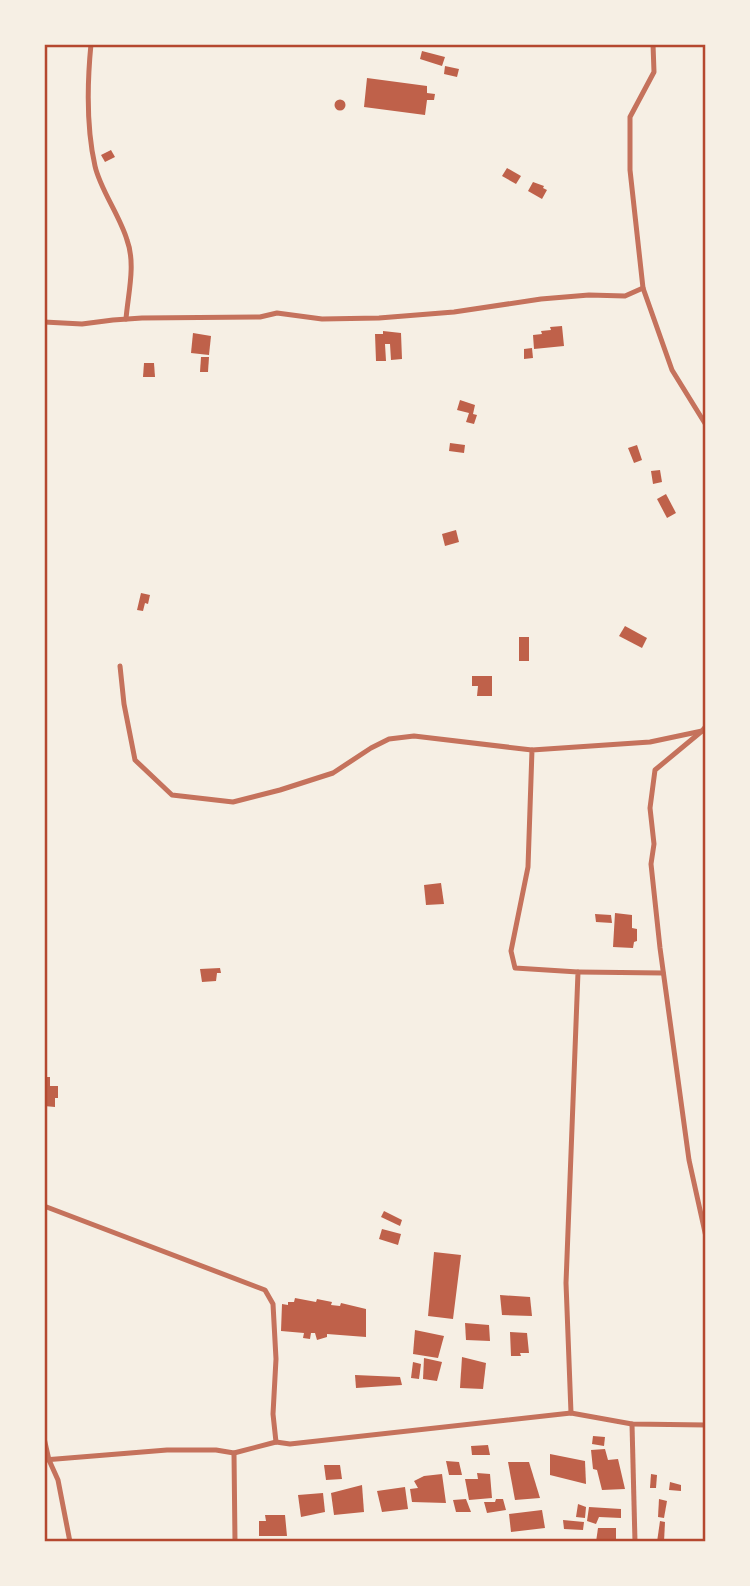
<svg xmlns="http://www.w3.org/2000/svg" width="750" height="1586" font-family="Overpass,sans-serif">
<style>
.building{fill:#bf614a}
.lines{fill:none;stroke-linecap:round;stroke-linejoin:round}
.minor{stroke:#c5725c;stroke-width:5}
.neatline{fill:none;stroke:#b5482f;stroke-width:2.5}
</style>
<rect width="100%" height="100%" fill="#f6efe4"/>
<!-- building -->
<g class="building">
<polygon points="422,51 445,57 442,66 420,59"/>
<polygon points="445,66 459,69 457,77 444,74"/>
<polygon points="367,78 427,86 427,93 435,94 434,100 427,100 425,115 364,107"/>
<circle cx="340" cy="105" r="5.5"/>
<polygon points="111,150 115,157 105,162 101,155"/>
<polygon points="507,168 521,176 516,184 502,176"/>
<polygon points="533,182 544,186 543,188 547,190 542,199 528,191"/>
<polygon points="562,326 564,346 534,349 533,335 542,334 541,331 551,330 550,327"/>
<polygon points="383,331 401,333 402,359 391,360 390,344 385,344 386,361 376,361 375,334 383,334"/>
<polygon points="193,333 211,336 209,355 191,353"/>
<polygon points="532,348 533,358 524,359 524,349"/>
<polygon points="201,357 209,357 208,372 200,372"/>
<polygon points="144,363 154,363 155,377 143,377"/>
<polygon points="460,400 475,405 473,414 477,415 474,424 466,422 469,413 457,410"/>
<polygon points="450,443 465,445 464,453 449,451"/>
<polygon points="637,445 642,460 634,463 628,448"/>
<polygon points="660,470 662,482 653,484 651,471"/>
<polygon points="666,494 676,513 667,518 657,499"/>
<polygon points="456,530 459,542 445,546 442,534"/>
<polygon points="141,593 150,595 148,604 145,603 143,611 137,610"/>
<polygon points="625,626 647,638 642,648 619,636"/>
<rect x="519" y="637" width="10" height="24"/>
<polygon points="472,676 492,676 492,696 477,696 478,686 472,686"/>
<polygon points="441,883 444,904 426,905 424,885"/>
<polygon points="615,913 632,915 632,928 637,929 637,941 634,942 633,948 613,947"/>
<polygon points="595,914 611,915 612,923 596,922"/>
<polygon points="220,968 221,973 217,973 216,981 202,982 200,969"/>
<polygon points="44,1077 50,1077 50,1086 58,1086 58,1098 55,1098 55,1107 44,1106"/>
<polygon points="384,1211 402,1220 400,1226 381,1217"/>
<polygon points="382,1229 401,1234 398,1245 379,1239"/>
<polygon points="434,1252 461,1255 453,1319 428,1316"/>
<polygon points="500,1295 530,1297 532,1316 502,1315"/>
<polygon points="295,1298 316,1302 317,1299 332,1302 331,1305 340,1306 341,1303 366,1309 366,1337 327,1334 327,1337 317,1340 315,1333 311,1333 310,1339 303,1338 304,1333 281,1331 282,1304 288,1305 288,1302 294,1302"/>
<polygon points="465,1323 489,1325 490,1341 466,1340"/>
<polygon points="415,1330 444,1336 438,1358 413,1354"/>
<polygon points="510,1332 527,1333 529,1353 520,1353 521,1356 511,1356"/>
<polygon points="462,1357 486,1363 483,1389 460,1388"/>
<polygon points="424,1358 442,1362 437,1381 423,1379"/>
<polygon points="413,1362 421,1364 419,1379 411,1378"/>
<polygon points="355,1375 400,1377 402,1385 356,1388"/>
<polygon points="593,1436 605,1437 604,1446 592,1444"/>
<polygon points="488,1445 490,1455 472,1455 471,1446"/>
<polygon points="605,1449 608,1460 618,1459 625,1489 602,1490 597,1470 593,1469 591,1450"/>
<polygon points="550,1454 585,1461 586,1484 550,1475"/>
<polygon points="446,1461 459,1462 462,1475 449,1475"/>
<polygon points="508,1462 529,1462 540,1498 515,1500"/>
<polygon points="324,1465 340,1465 342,1479 326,1480"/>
<polygon points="477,1473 490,1474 492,1498 469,1500 465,1479 478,1479"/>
<polygon points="442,1474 446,1503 412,1502 410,1489 418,1488 414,1481 424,1476"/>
<polygon points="651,1474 657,1475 656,1488 650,1488"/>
<polygon points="670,1482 681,1485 681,1491 669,1490"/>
<polygon points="362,1485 364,1512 334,1515 331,1493"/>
<polygon points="405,1487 408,1509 382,1512 377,1491"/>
<polygon points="323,1493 325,1512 301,1517 298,1495"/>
<polygon points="466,1499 471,1512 456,1512 453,1500"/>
<polygon points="496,1499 503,1499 506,1510 487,1513 484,1502 495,1502"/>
<polygon points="659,1499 667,1501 664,1518 658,1517"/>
<polygon points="578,1504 586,1507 585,1518 576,1517"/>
<polygon points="589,1507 621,1509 621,1518 599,1517 596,1524 587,1521"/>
<polygon points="542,1510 545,1528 511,1532 509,1514"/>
<polygon points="265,1515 285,1515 287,1536 259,1536 259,1521 266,1521"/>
<polygon points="563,1520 584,1522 583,1530 564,1529"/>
<polygon points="660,1521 665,1522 664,1542 657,1542"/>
<polygon points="598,1528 616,1528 616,1542 596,1542"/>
</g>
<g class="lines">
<!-- minor -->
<g class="minor">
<path d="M91,44C87,85 86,126 95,166C100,189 120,216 127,240C136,264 128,294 126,319"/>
<polyline points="653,44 654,72 630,117 630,170 643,288 672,370 706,425"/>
<polyline points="44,322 82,324 113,320 142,318 260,317 277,313 322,319 379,318 454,312 541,299 589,295 625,296 643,288"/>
<polyline points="120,666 124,704 135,760 172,795 233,802 280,790 333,773 371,748 389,739 414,736 532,750"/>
<polyline points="706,726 702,731 655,770 650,808 654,844 651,864 660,948 689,1160 706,1237"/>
<polyline points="578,972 663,973"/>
<polyline points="44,1206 265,1290 273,1304 276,1359 273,1414 276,1442"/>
<polyline points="571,1413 566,1283 578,972 515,968 511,951 528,867 532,750 650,742 702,731"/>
<polyline points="632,1424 635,1542"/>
<polyline points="44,1438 49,1460 58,1480 70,1542"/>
<polyline points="234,1453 235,1542"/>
<polyline points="44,1460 167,1450 216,1450 234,1453 276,1442 290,1444 571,1413 632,1424 706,1425"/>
</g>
</g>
<!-- border -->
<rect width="750" height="1586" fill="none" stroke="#f6efe4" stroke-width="91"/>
<rect x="46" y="46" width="658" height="1494" class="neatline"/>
</svg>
